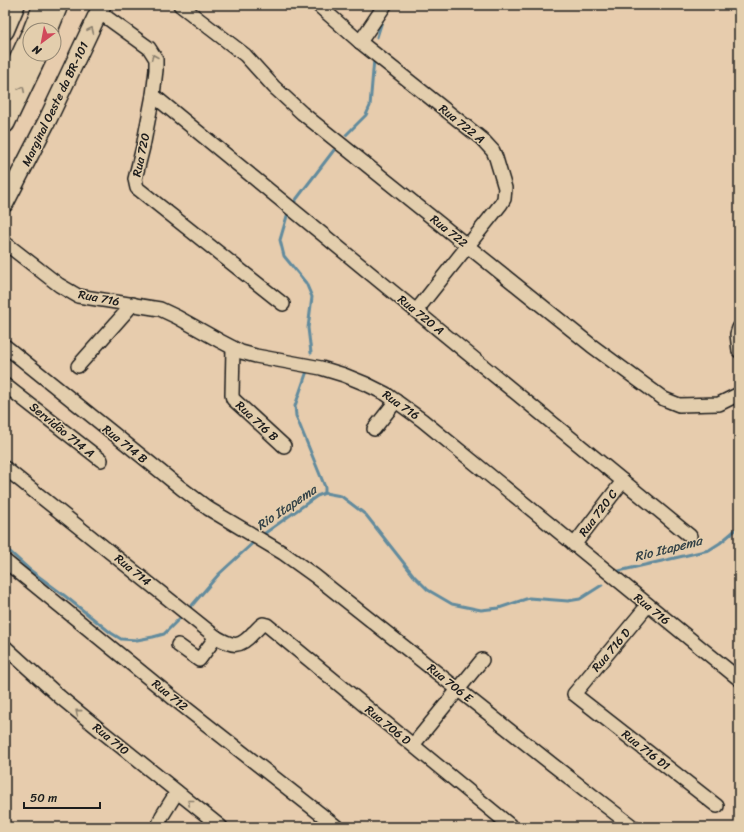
<svg xmlns="http://www.w3.org/2000/svg" width="744" height="832" font-family="Sriracha,sans-serif">
<style>
.lines{fill:none;stroke-linecap:round;stroke-linejoin:round}
.stream{stroke:#628b9d;stroke-width:3}
.minor-casing{stroke:#1c1c1c;stroke-width:16}
.major-casing{stroke:#1c1c1c;stroke-width:20}
.highway-casing{stroke:#1c1c1c;stroke-width:22}
.minor{stroke:#e3cead;stroke-width:13}
.major{stroke:#e3cead;stroke-width:17}
.highway{stroke:#e3cead;stroke-width:19}
.oneway{stroke:#897e6c}
.labels{text-anchor:middle;stroke-width:3;stroke-linejoin:round;paint-order:stroke}
.street-label{font-size:12px;fill:#1c1c1c;stroke:#e3cead}
.water-label{font-size:13px;font-style:italic;fill:#334147;stroke:#e3cead}
</style>
<rect width="100%" height="100%" fill="#e7ccad"/>
<filter id="ink" filterUnits="userSpaceOnUse"><feTurbulence type="fractalNoise" baseFrequency=".025" numOctaves="2"/><feDisplacementMap in="SourceGraphic" scale="8" xChannelSelector="R" yChannelSelector="G"/><feConvolveMatrix kernelMatrix="1 2 1 2 8 2 1 2 1" color-interpolation-filters="sRGB"/></filter>
<g filter="url(#ink)">
<g class="lines">
<!-- stream -->
<g class="stream">
<polyline points="377,37 383,18"/>
<polyline points="346,135 366,115 370,106 374,59"/>
<polyline points="295,201 334,150"/>
<polyline points="287,216 280,240 284,256 306,283 312,297 308,328 311,353"/>
<polyline points="307,371 295,406 296,416 325,487 325,493"/>
<polyline points="261,536 317,496 325,493 341,496 366,515 414,576 428,590 452,604 481,610 499,608 529,598 568,601 580,599 602,585"/>
<polyline points="5,543 7,549 30,570 65,596 111,633 121,639 137,640 153,637 164,634 183,615"/>
<polyline points="619,571 709,550 720,543 739,527"/>
<polyline points="188,610 219,574 255,541"/>
</g>
<defs>
<g id="minor">
<polyline points="180,5 245,55 274,87 302,113 592,346 664,399 679,405 719,404 739,394"/>
<polyline points="318,5 360,42 482,139 493,151 496,158 505,188 504,199 501,204 416,311"/>
<polyline points="99,12 149,48 156,59 156,70 153,95 143,147 135,179 137,188 283,304"/>
<polyline points="360,42 385,5"/>
<polyline points="153,95 690,536"/>
<polyline points="5,243 59,285 78,296 160,309 177,317 220,341 241,352 256,356 321,368 344,375 366,384 386,394 422,420 739,679"/>
<polyline points="739,328 737,334 739,351"/>
<polyline points="5,346 181,488 209,509 283,553 315,576 553,765 633,827"/>
<polyline points="233,348 232,395 233,399 284,446"/>
<polyline points="78,366 133,304"/>
<polyline points="5,385 101,460"/>
<polyline points="374,429 396,401"/>
<path d="M5,468L216,637C233,647 240,648 253,633C257,630 259,626 263,624L267,625L512,827"/>
<polyline points="574,545 623,481"/>
<polyline points="5,561 173,698 337,827"/>
<polyline points="648,605 574,694 717,806"/>
<polyline points="178,645 199,660 216,637"/>
<polyline points="5,647 60,697 99,729 221,827"/>
<polyline points="413,745 482,660"/>
<polyline points="158,827 162,816 177,792"/>
</g>
<g id="major">
<polyline points="5,31 16,5"/>
<polyline points="5,203 48,119 102,5"/>
</g>
<g id="highway">
<polyline points="33,30 43,5"/>
<polyline points="48,30 58,5"/>
<polyline points="5,91 30,36"/>
<polyline points="5,123 38,54"/>
</g>
</defs>
<!-- minor casing -->
<use href="#minor" class="minor-casing"/>
<!-- major casing -->
<use href="#major" class="major-casing"/>
<!-- highway casing -->
<use href="#highway" class="highway-casing"/>
<!-- minor -->
<use href="#minor" class="minor"/>
<!-- major -->
<use href="#major" class="major"/>
<!-- highway -->
<use href="#highway" class="highway"/>
</g>
<!-- one-way arrows -->
<defs><path id="oneway-chevron" d="M-2-3.5L2.5 0L-2 3.5" fill="none" stroke-width="1.6" stroke-linecap="round" stroke-linejoin="round"/></defs>
<g class="oneway">
<use href="#oneway-chevron" transform="translate(91 30) rotate(-65)"/>
<use href="#oneway-chevron" transform="translate(154 57) rotate(-113)"/>
<use href="#oneway-chevron" transform="translate(22 89) rotate(-64)"/>
<use href="#oneway-chevron" transform="translate(78 712) rotate(-140)"/>
<use href="#oneway-chevron" transform="translate(190 802) rotate(-141)"/>
</g>
</g>
<g class="labels">
<!-- street labels -->
<g class="street-label">
<text transform="translate(55 104) rotate(-64)" y="4">Marginal Oeste da BR-101</text>
<text transform="translate(462 124) rotate(39)" y="4">Rua 722 A</text>
<text transform="translate(141 155) rotate(-78)" y="4">Rua 720</text>
<text transform="translate(449 231) rotate(39)" y="4">Rua 722</text>
<text transform="translate(99 298) rotate(11)" y="4">Rua 716</text>
<text transform="translate(421 315) rotate(39)" y="4">Rua 720 A</text>
<text transform="translate(401 405) rotate(35)" y="4">Rua 716</text>
<text transform="translate(257 421) rotate(43)" y="4">Rua 716 B</text>
<text transform="translate(62 430) rotate(39)" y="4">Servidão 714 A</text>
<text transform="translate(125 444) rotate(39)" y="4">Rua 714 B</text>
<text transform="translate(598 513) rotate(-53)" y="4">Rua 720 C</text>
<text transform="translate(133 570) rotate(39)" y="4">Rua 714</text>
<text transform="translate(652 609) rotate(39)" y="4">Rua 716</text>
<text transform="translate(611 650) rotate(-50)" y="4">Rua 716 D</text>
<text transform="translate(450 683) rotate(39)" y="4">Rua 706 E</text>
<text transform="translate(170 695) rotate(39)" y="4">Rua 712</text>
<text transform="translate(388 725) rotate(39)" y="4">Rua 706 D</text>
<text transform="translate(111 739) rotate(39)" y="4">Rua 710</text>
<text transform="translate(646 750) rotate(38)" y="4">Rua 716 D1</text>
</g>
<!-- water labels -->
<g class="water-label">
<text transform="translate(286 507) rotate(-34)" y="5">Rio Itapema</text>
<text transform="translate(668 548) rotate(-14)" y="5">Rio Itapema</text>
</g>
</g>
<!-- margin -->
<rect width="744" height="832" fill="none" stroke="#e3cead" stroke-width="20"/>
<rect x="10" y="10" width="724" height="812" fill="none" stroke="#1c1c1c" stroke-width="1.5" filter="url(#ink)"/>
<!-- north arrow -->
<g transform="translate(42 42) rotate(212)"><circle r="19" fill="#e3cead" stroke="#938773"/>
<path d="M0-3L7 15L0 10L-7 15Z" fill="#d1495b"/>
<text y="-6" font-size="11" font-weight="bold" text-anchor="middle" fill="#1c1c1c">N</text>
</g>
<!-- scale -->
<path d="M24 802v6h76v-6" fill="none" stroke="#1c1c1c" stroke-width="2"/>
<text x="30" y="802" font-size="12" fill="#1c1c1c" stroke="#e3cead" stroke-width="3" paint-order="stroke">50 m</text>
</svg>
